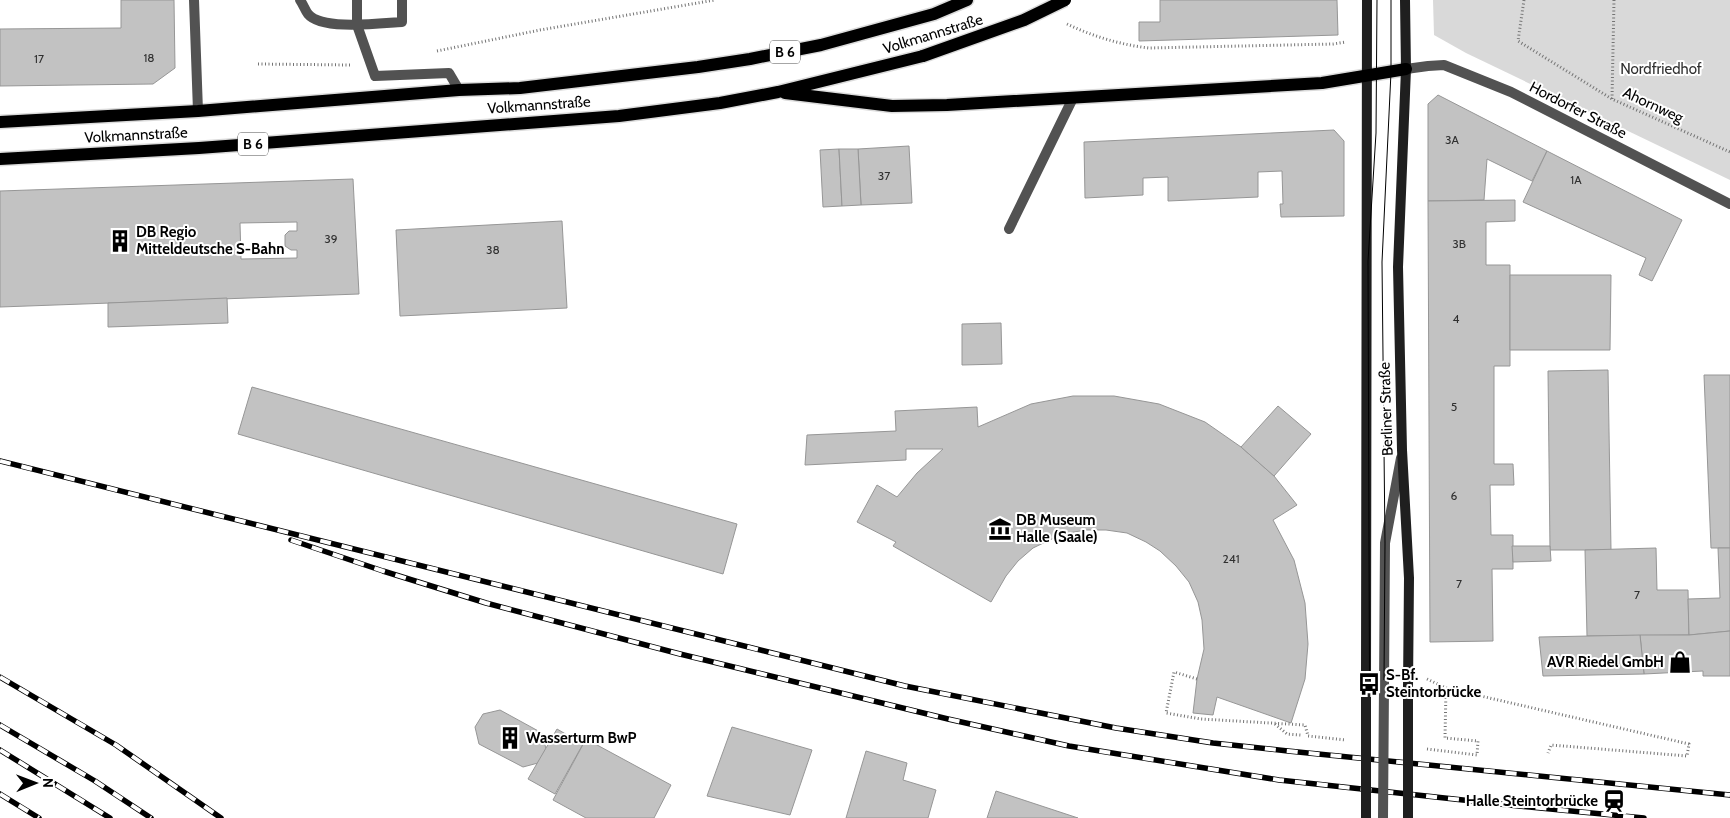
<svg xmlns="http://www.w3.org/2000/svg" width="1730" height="818" font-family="Cabin,sans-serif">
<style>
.green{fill:#d9d9d9}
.building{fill:#c2c2c2;stroke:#969696;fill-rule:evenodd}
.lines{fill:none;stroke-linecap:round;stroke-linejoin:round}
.primary-casing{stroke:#dbdbdb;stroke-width:15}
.path{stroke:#747474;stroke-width:3;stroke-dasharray:1 2.5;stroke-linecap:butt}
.lane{stroke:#525252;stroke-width:10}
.street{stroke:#525252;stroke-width:10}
.secondary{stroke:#1f1f1f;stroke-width:10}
.primary{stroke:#000;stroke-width:12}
.tram{stroke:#000;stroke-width:1}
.rail-casing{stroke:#000;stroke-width:5.5}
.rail{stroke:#fff;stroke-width:4;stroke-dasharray:11;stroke-linecap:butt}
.primary-bridge-casing{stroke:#dbdbdb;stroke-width:15;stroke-linecap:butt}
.lane-bridge{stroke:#525252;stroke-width:10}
.secondary-bridge{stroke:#1f1f1f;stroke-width:10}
.primary-bridge{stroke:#000;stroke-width:12}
.labels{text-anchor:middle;stroke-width:4;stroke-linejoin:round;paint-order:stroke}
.number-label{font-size:12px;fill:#303030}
.shield{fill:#fff;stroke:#4c4c4c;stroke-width:1}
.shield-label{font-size:14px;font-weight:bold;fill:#000}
.street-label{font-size:15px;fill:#000;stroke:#fff}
.park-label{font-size:15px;fill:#303030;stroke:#fff}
.poi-label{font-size:15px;font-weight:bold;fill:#000;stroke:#fff;text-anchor:start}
</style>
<rect width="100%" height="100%" fill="#fff"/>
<!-- green -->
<polygon class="green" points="1433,0 1730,0 1730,180 1466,53 1434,35"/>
<!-- building -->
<g class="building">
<polygon points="121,0 174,0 175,68 153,84 0,86 0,29 121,28"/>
<polygon points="1160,0 1337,0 1338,35 1139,41 1139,22 1160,22"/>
<polygon points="1438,95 1547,151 1532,181 1487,159 1484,200 1428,201 1428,104"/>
<polygon points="1334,130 1344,141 1344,216 1281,217 1280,204 1283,204 1282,171 1258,172 1258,197 1168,201 1168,177 1143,178 1143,195 1085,198 1084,142"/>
<polygon points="909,146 912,203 861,205 858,149"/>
<polygon points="839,149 842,206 823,207 820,150"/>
<polygon points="839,149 858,149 861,205 842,206"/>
<polygon points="1547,151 1682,220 1652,281 1639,275 1646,258 1523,202"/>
<path d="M353,179L359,294L0,307V191ZM297,222V231H289L285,235V246L291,250H297V258L241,259L240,223Z"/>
<polygon points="1515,200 1515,221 1486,222 1486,265 1510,265 1510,366 1494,366 1494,464 1513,464 1514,485 1490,485 1491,535 1513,535 1513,569 1492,569 1493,641 1430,642 1428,201"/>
<polygon points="562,221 567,308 400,316 396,230"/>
<polygon points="1510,275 1611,275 1610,350 1510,350"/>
<polygon points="227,298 228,323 108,327 108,303"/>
<polygon points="1001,323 1002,364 962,365 962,324"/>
<polygon points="1608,370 1611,550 1550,550 1548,371"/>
<polygon points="1704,375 1730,375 1730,548 1711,548"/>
<polygon points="252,387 737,524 723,574 238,434"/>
<polygon points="1073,396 1114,396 1159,404 1205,422 1241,447 1274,476 1297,505 1273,520 1294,560 1305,603 1308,644 1305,679 1291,723 1217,697 1213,715 1193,713 1197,679 1204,649 1202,620 1198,602 1189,582 1176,566 1160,551 1146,542 1127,533 1106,530 1086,530 1068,533 1056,537 1033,548 1018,561 1006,576 991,602 893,546 896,542 857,522 877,485 897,497 917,473 943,449 906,449 906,460 805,465 807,435 896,431 895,411 977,407 978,427 1031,404"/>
<polygon points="1278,406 1311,434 1274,476 1241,447"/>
<polygon points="1512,546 1550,546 1551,561 1513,562"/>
<polygon points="1656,548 1657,590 1688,590 1689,635 1587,636 1585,550"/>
<polygon points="1718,548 1730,548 1730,631 1689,635 1688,599 1720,598"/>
<polygon points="1730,631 1730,676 1703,676 1703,671 1644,674 1640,635 1689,635"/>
<polygon points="1640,635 1644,674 1543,676 1539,637"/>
<polygon points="500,710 542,733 546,749 538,763 523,767 479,744 475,727 483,714"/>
<polygon points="732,727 812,750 790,815 707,796"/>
<polygon points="557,729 583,744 555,794 528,779"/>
<polygon points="586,739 671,785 654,818 586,818 553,800"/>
<polygon points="866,751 907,763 903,780 936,790 928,818 846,818"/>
<polygon points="996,791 1078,818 987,818"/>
</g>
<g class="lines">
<defs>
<g id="primary">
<polyline points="785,93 892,106 947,105 1322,83 1406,69"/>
<polyline points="0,122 198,111 459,90 520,88 698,67 750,59 821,45 934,14 967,0"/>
<polyline points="0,159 199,148 619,116 720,103 778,92 923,56"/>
</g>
</defs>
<!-- primary casing -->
<use href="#primary" class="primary-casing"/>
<!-- path -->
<g class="path">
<polyline points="1524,0 1518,41 1612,99 1730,152"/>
<path d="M1067,24C1092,36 1121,45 1149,48L1333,44L1346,42"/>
<polyline points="437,51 540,30 715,0"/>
<polyline points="258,64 350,65"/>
<polyline points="1612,99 1614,0"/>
<polyline points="1197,679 1174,672 1166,713 1201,719 1305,725 1308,736 1346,740"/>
<polyline points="1427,679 1446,688 1689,744 1687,756 1551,745 1548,753"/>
<polyline points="1275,724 1287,734 1301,735"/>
<polyline points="1427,749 1477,755 1478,741 1445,738 1446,688"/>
</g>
<!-- lane -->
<g class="lane">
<path d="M300,0C303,4 305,10 308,14C322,31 382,23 402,22V0"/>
<polyline points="357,0 357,25 375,76 449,73 459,90"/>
<polyline points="1009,229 1073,98"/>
<polyline points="1384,685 1385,543 1401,458"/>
</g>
<!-- street -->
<g class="street">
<polyline points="194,0 198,111"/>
<polyline points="1406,69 1428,66 1444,65 1511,92 1730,204"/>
</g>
<!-- secondary -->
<g class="secondary">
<polyline points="1405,0 1406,69 1398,267 1402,450 1409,578 1408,687"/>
<polyline points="1366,684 1367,0"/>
</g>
<!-- primary -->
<use href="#primary" class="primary"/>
<!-- tram -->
<g class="tram">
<polyline points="1370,818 1368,261 1376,133 1377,0"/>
<polyline points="1383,818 1385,543 1382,262 1391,72 1391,0"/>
</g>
<defs>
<g id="rail">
<polyline points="0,461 905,686 1116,728 1213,743 1288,751 1730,795"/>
<polyline points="291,540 383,571 486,603 680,654 948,719 1069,746 1279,780 1509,805 1644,818"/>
<polyline points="0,677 116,745 221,818"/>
<polyline points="0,725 95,781 151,818"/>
<polyline points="0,750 110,818"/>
<polyline points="0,794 39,818"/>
</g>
</defs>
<!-- rail casing -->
<use href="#rail" class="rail-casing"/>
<!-- rail -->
<use href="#rail" class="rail"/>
<defs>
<polyline id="primary-bridge" points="923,56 1024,20 1065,0"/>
</defs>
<!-- primary-bridge casing -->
<use href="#primary-bridge" class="primary-bridge-casing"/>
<!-- lane-bridge -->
<polyline class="lane-bridge" points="1383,818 1384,685"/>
<!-- secondary-bridge -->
<g class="secondary-bridge">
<polyline points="1366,684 1366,818"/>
<polyline points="1408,818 1408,687"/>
</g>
<!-- primary-bridge -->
<use href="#primary-bridge" class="primary-bridge"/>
</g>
<!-- icons -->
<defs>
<symbol id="building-bare" viewBox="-9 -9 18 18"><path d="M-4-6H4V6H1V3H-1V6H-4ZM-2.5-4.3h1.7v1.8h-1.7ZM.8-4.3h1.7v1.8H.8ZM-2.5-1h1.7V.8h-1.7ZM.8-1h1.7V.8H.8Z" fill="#000" stroke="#fff" stroke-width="2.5" paint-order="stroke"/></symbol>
<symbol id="museum-bare" viewBox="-9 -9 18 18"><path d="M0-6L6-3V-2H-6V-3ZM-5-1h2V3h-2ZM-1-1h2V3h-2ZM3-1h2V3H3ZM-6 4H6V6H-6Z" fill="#000" stroke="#fff" stroke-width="2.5" paint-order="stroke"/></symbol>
<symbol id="shop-bare" viewBox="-9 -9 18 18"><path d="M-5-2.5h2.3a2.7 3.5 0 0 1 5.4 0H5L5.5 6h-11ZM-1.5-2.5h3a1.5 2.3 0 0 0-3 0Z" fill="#000" stroke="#fff" stroke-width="2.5" paint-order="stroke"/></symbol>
<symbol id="bus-bare" viewBox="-9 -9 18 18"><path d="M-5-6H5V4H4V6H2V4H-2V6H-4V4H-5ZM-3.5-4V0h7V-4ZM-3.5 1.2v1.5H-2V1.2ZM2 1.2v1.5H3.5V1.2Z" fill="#000" stroke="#fff" stroke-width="2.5" paint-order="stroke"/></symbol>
<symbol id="station-bare" viewBox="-9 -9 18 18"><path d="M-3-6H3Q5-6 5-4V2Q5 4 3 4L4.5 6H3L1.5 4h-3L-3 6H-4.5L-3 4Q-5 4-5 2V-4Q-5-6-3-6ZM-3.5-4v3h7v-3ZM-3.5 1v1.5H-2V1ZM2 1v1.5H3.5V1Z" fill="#000" stroke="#fff" stroke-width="2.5" paint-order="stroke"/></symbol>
</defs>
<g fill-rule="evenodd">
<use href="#building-bare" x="104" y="225" width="32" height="32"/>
<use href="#museum-bare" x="984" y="513" width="32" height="32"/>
<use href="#shop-bare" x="1664" y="646" width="32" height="32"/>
<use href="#bus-bare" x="1353" y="668" width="32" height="32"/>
<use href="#building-bare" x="494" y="722" width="32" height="32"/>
<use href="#station-bare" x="1598" y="785" width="32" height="32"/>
</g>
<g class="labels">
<!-- number labels -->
<g class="number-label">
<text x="149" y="62">18</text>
<text x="39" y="63">17</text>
<text x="1452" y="144">3A</text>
<text x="884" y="180">37</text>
<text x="1576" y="184">1A</text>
<text x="331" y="243">39</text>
<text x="1459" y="248">3B</text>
<text x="493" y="254">38</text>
<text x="1456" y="323">4</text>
<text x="1454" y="411">5</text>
<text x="1454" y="500">6</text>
<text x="1231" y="563">241</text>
<text x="1459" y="588">7</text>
<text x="1637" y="599">7</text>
</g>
<!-- shield labels -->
<g class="shield">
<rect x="770" y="40.5" width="30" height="23" rx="4"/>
<rect x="238" y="132.5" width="30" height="23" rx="4"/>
</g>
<g class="shield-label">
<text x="785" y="57">B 6</text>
<text x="253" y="149">B 6</text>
</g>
<!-- street labels -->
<g class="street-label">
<text transform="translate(933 34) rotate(-17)" y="5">Volkmannstraße</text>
<text transform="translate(539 105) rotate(-4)" y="5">Volkmannstraße</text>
<text transform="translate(1653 105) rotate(25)" y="5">Ahornweg</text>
<text transform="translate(1578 110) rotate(27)" y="5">Hordorfer Straße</text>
<text transform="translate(136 135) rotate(-3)" y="5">Volkmannstraße</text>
<text transform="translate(1386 409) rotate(-92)" y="5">Berliner Straße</text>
</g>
<!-- park labels -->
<g class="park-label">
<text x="1661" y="74">Nordfriedhof</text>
</g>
<!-- poi labels -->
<g class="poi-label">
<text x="136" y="237">DB Regio<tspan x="136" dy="17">Mitteldeutsche S-Bahn</tspan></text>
<text x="1016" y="525">DB Museum<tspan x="1016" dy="17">Halle (Saale)</tspan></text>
<text x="1664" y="667" text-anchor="end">AVR Riedel GmbH</text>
<text x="1386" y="680">S-Bf.<tspan x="1386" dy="17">Steintorbrücke</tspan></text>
<text x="526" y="743">Wasserturm BwP</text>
<text x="1598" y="806" text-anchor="end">Halle Steintorbrücke</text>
</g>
</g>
<!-- north arrow -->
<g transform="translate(35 783) rotate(89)" stroke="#ffffff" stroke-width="4" paint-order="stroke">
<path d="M0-4L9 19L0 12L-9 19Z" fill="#000000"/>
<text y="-8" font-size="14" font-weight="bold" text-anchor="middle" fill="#000000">N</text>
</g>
</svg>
